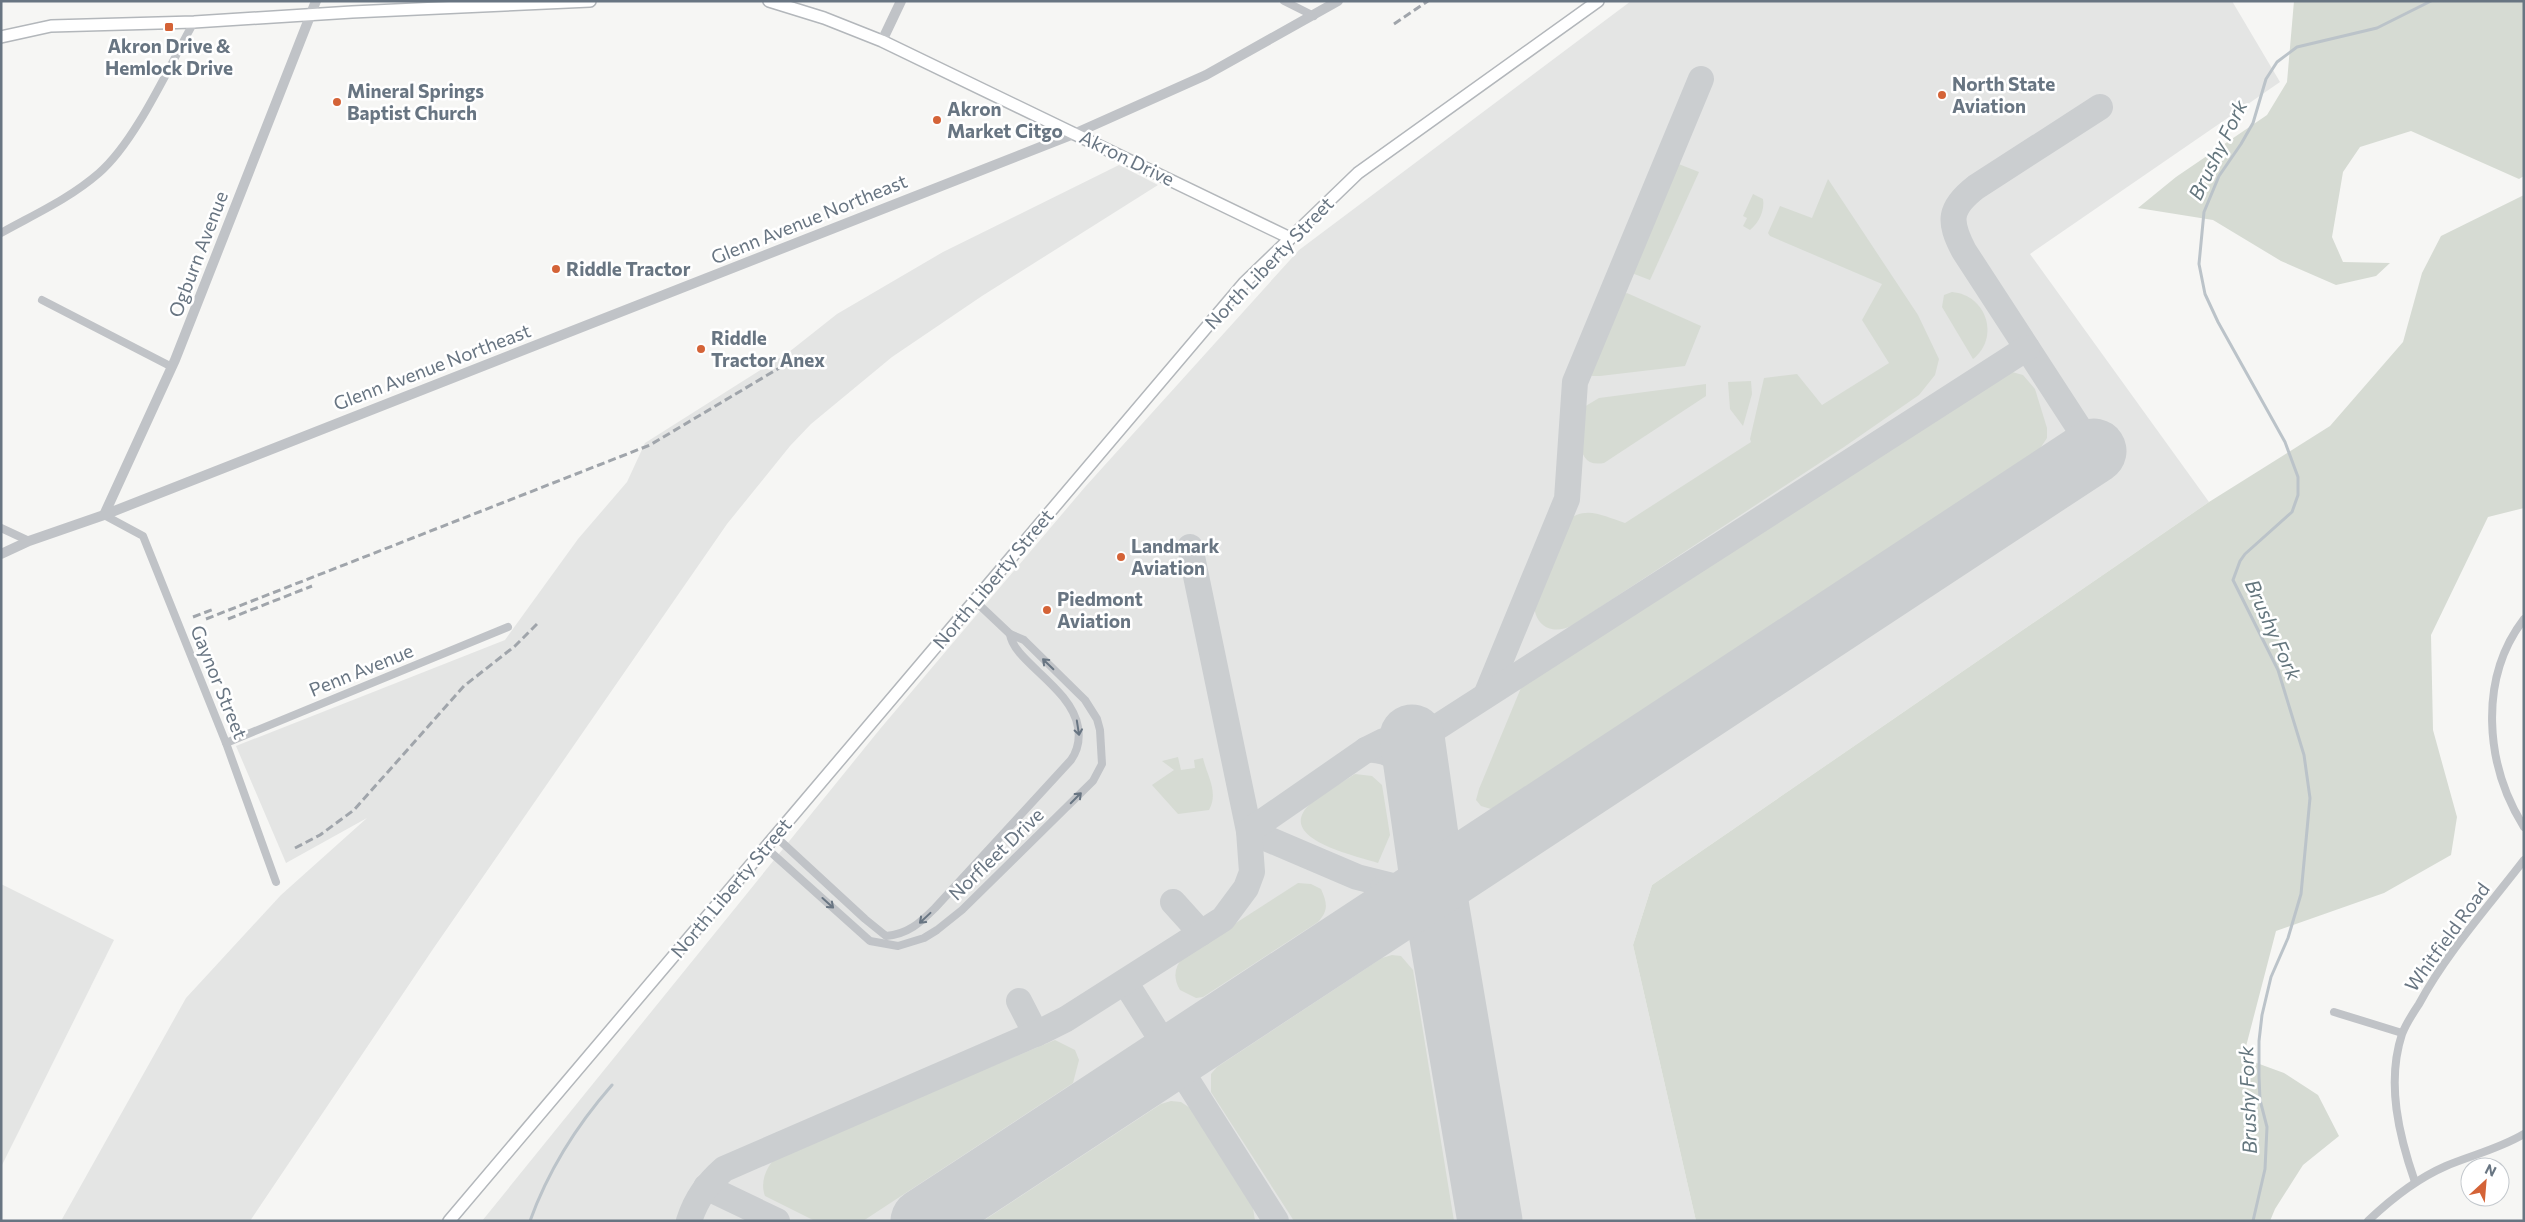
<svg xmlns="http://www.w3.org/2000/svg" width="2525" height="1222" font-family="Commissioner,sans-serif">
<style>
.built{fill:#e4e5e4}
.green{fill:#d6dbd3}
.lines{fill:none;stroke-linecap:round;stroke-linejoin:round}
.stream{stroke:#bbc3c9;stroke-width:3}
.taxiway{stroke:#cbced0;stroke-width:26}
.runway{stroke:#cbced0;stroke-width:65}
.secondary-casing{stroke:#b3b7bb;stroke-width:14}
.minor{stroke:#c0c3c7;stroke-width:8}
.tertiary{stroke:#c0c3c7;stroke-width:10}
.secondary{stroke:#fff;stroke-width:11}
.rail{stroke:#a0a5ab;stroke-width:3;stroke-dasharray:8 4;stroke-linecap:butt}
.oneway{stroke:#687582}
.poi-dot{fill:#d46337;stroke:#fff;stroke-width:2}
.labels{text-anchor:middle;stroke-width:5;stroke-linejoin:round;paint-order:stroke}
.poi-label{font-size:19px;font-weight:bold;fill:#687582;stroke:#fff;text-anchor:start}
.street-label{font-size:19px;fill:#687582;stroke:#fff}
.water-label{font-size:20px;font-style:italic;fill:#64767e;stroke:#fff}
</style>
<rect width="100%" height="100%" fill="#f6f6f4"/>
<!-- built -->
<g class="built">
<polygon points="1631,1 2232,1 2280,82 2030,254 2209,502 1652,885 1633,945 1696,1221 482,1221 880,729 1085,487 1299,250"/>
<polygon points="1119,165 1158,185 982,296 892,357 811,424 790,446 727,524 433,949 250,1221 61,1221 186,998 281,895 367,818 286,863 236,746 505,640 578,539 627,482 645,443 789,352 837,314 943,252"/>
<polygon points="1,884 114,940 1,1167"/>
</g>
<!-- green -->
<g class="green">
<polygon points="2294,1 2524,1 2524,176 2519,179 2411,131 2360,147 2343,172 2332,237 2343,262 2390,263 2376,276 2336,285 2281,261 2213,220 2138,208 2176,177 2267,115 2287,82"/>
<polygon points="1676,163 1699,172 1650,280 1629,272"/>
<path d="M1828,179L1918,315L1939,359L1935,375L1919,395L1844,447L1573,625C1549,638 1530,622 1535,596L1565,523C1584,504 1603,516 1625,523L1751,442L1750,439L1764,378L1797,374L1822,405L1889,363L1862,320L1882,284L1770,236L1768,233L1780,206L1812,218Z"/>
<path d="M1753,194L1763,199C1765,210 1759,223 1750,230L1743,226L1747,218L1743,216Z"/>
<polygon points="2524,195 2524,508 2488,517 2431,635 2433,730 2457,817 2451,855 2384,893 2276,931 2243,1058 2284,1073 2318,1095 2339,1136 2303,1165 2275,1209 2270,1221 1696,1221 1633,945 1652,885 2209,502 2330,426 2403,342 2422,273 2441,236"/>
<path d="M1952,292C1987,295 2000,338 1973,359L1942,307L1944,295Z"/>
<polygon points="1627,293 1701,326 1685,366 1600,376 1592,376 1589,373 1620,297"/>
<polygon points="2012,372 2023,375 2035,389 2047,428 2047,438 2039,450 1514,795 1491,809 1481,806 1476,800 1479,789 1523,683 1989,380"/>
<polygon points="1751,381 1752,394 1743,426 1730,409 1728,382"/>
<path d="M1706,384V396L1604,463C1571,469 1582,427 1584,407L1599,398Z"/>
<path d="M1178,757L1181,770L1195,768L1194,760L1203,758C1207,776 1219,792 1209,810L1178,814L1152,785L1174,770L1162,761Z"/>
<path d="M1355,774L1372,776L1382,785L1390,835L1378,863C1358,856 1273,839 1310,804C1323,792 1340,784 1355,774Z"/>
<path d="M1298,883L1311,884L1321,889C1327,903 1329,910 1318,922L1203,997L1196,998L1180,990C1173,978 1174,968 1183,957Z"/>
<polygon points="1392,955 1401,956 1413,970 1454,1221 1294,1221 1211,1092 1211,1074 1217,1067 1382,958"/>
<path d="M1055,1040L1075,1050L1079,1060L1073,1083L863,1221H815L765,1196C759,1180 768,1162 782,1153Z"/>
<polygon points="1171,1101 1181,1102 1190,1108 1253,1208 1255,1221 983,1221 1161,1104"/>
</g>
<g class="lines">
<!-- stream -->
<g class="stream">
<path d="M530,1221C548,1171 577,1125 612,1085"/>
<polyline points="2253,1221 2265,1169 2267,1127 2260,1100 2259,1076 2259,1041 2262,1015 2271,977 2288,938 2301,894 2310,798 2304,755 2278,670 2233,580 2240,561 2245,554 2292,512 2298,495 2298,477 2285,442 2218,322 2205,294 2199,264 2204,212 2219,176 2241,144 2253,123 2266,79 2277,62 2297,47 2377,28 2431,1"/>
</g>
<!-- taxiway -->
<g class="taxiway">
<path d="M2094,451L1964,251C1948,221 1949,208 1976,187L2100,107"/>
<polyline points="1190,547 1249,831 1357,877 1401,888 1433,885"/>
<polyline points="1487,693 1567,499 1575,382 1701,79"/>
<path d="M1366,750C1392,748 1405,764 1419,784"/>
<path d="M1383,888C1422,904 1430,928 1448,964"/>
<polyline points="1173,902 1201,933"/>
<polyline points="1125,982 1276,1221"/>
<polyline points="1019,1001 1036,1034"/>
<polyline points="706,1187 777,1221"/>
<path d="M689,1221C696,1199 707,1184 724,1169L1042,1031L1066,1019L1223,919L1246,888L1252,872L1249,831L1366,750L1384,741L1428,733L2027,348"/>
</g>
<!-- runway -->
<g class="runway">
<polyline points="1412,737 1433,885 1490,1221"/>
<polyline points="923,1221 2094,451"/>
</g>
<defs>
<g id="secondary">
<polyline points="769,1 824,18 882,41 1290,238"/>
<polyline points="1,37 51,26 194,22 352,12 590,1"/>
<polyline points="449,1221 1244,283 1358,173 1598,1"/>
</g>
</defs>
<!-- secondary casing -->
<use href="#secondary" class="secondary-casing"/>
<!-- minor -->
<g class="minor">
<polyline points="1284,1 1314,16"/>
<path d="M1,233C35,214 69,199 99,173C136,141 169,66 194,22"/>
<polyline points="42,300 172,367"/>
<polyline points="104,515 143,536 226,743 276,882"/>
<polyline points="1,528 29,541"/>
<path d="M2524,619C2478,679 2485,765 2524,827"/>
<polyline points="226,743 508,627"/>
<path d="M775,836L865,919L886,936C908,934 920,923 935,908L1071,760C1078,750 1080,739 1078,727C1071,687 1013,661 1010,634"/>
<polyline points="765,847 870,941 898,946 924,938 937,930 962,910 1093,781 1102,764 1100,730 1097,719 1085,700 1024,640 1010,634 974,600"/>
<polyline points="2334,1012 2402,1033"/>
<path d="M2415,1182C2399,1136 2386,1083 2402,1034C2406,1024 2413,1013 2419,1004C2447,952 2488,907 2524,860"/>
<path d="M2368,1221C2391,1199 2416,1179 2446,1166C2472,1155 2499,1149 2524,1134"/>
</g>
<!-- tertiary -->
<g class="tertiary">
<polyline points="882,41 901,1"/>
<polyline points="104,515 175,360 316,1"/>
<polyline points="1,554 29,541 104,515 1076,133 1206,75 1338,1"/>
</g>
<!-- secondary -->
<use href="#secondary" class="secondary"/>
<!-- rail -->
<g class="rail">
<polyline points="1394,24 1428,1"/>
<polyline points="193,617 214,609"/>
<polyline points="206,619 650,445 796,358"/>
<polyline points="228,619 312,586"/>
<polyline points="295,848 320,835 354,810 464,686 515,646 539,622"/>
</g>
</g>
<!-- one-way arrows -->
<defs><path id="oneway-shaft" d="M-6 0H5M1.5-3L5.5 0L1.5 3" fill="none" stroke-width="1.6" stroke-linecap="round" stroke-linejoin="round" transform="scale(1.25)"/></defs>
<g class="oneway">
<use href="#oneway-shaft" transform="translate(1048 664) rotate(-136)"/>
<use href="#oneway-shaft" transform="translate(1078 728) rotate(81)"/>
<use href="#oneway-shaft" transform="translate(1076 798) rotate(-45)"/>
<use href="#oneway-shaft" transform="translate(828 903) rotate(42)"/>
<use href="#oneway-shaft" transform="translate(925 918) rotate(137)"/>
</g>
<!-- markers -->
<g class="poi-dot">
<rect x="164" y="22" width="10" height="10" rx="2.5"/>
<circle cx="1942" cy="95" r="5"/>
<circle cx="337" cy="102" r="5"/>
<circle cx="937" cy="120" r="5"/>
<circle cx="556" cy="269" r="5"/>
<circle cx="701" cy="349" r="5"/>
<circle cx="1121" cy="557" r="5"/>
<circle cx="1047" cy="610" r="5"/>
</g>
<g class="labels">
<!-- poi labels -->
<g class="poi-label">
<text x="169" y="53" text-anchor="middle">Akron Drive &amp;<tspan x="169" dy="22">Hemlock Drive</tspan></text>
<text x="1952" y="91">North State<tspan x="1952" dy="22">Aviation</tspan></text>
<text x="347" y="98">Mineral Springs<tspan x="347" dy="22">Baptist Church</tspan></text>
<text x="947" y="116">Akron<tspan x="947" dy="22">Market Citgo</tspan></text>
<text x="566" y="276">Riddle Tractor</text>
<text x="711" y="345">Riddle<tspan x="711" dy="22">Tractor Anex</tspan></text>
<text x="1131" y="553">Landmark<tspan x="1131" dy="22">Aviation</tspan></text>
<text x="1057" y="606">Piedmont<tspan x="1057" dy="22">Aviation</tspan></text>
</g>
<!-- street labels -->
<g class="street-label">
<text transform="translate(1127 158) rotate(26)" y="7">Akron Drive</text>
<text transform="translate(809 219) rotate(-22)" y="7">Glenn Avenue Northeast</text>
<text transform="translate(198 254) rotate(-69)" y="7">Ogburn Avenue</text>
<text transform="translate(1269 263) rotate(-46)" y="7">North Liberty Street</text>
<text transform="translate(432 367) rotate(-21)" y="7">Glenn Avenue Northeast</text>
<text transform="translate(993 579) rotate(-50)" y="7">North Liberty Street</text>
<text transform="translate(361 670) rotate(-22)" y="7">Penn Avenue</text>
<text transform="translate(219 682) rotate(68)" y="7">Gaynor Street</text>
<text transform="translate(996 854) rotate(-44)" y="7">Norfleet Drive</text>
<text transform="translate(731 888) rotate(-50)" y="7">North Liberty Street</text>
<text transform="translate(2447 937) rotate(-54)" y="7">Whitfield Road</text>
</g>
<!-- water labels -->
<g class="water-label">
<text transform="translate(2218 150) rotate(-64)" y="7">Brushy Fork</text>
<text transform="translate(2273 630) rotate(66)" y="7">Brushy Fork</text>
<text transform="translate(2248 1100) rotate(-92)" y="7">Brushy Fork</text>
</g>
</g>
<!-- border -->
<rect width="2525" height="1222" fill="none" stroke="#687582" stroke-width="5"/>
<!-- north arrow -->
<g transform="translate(2485 1182) rotate(26)"><circle r="24" fill="#ffffff" stroke="#c3c8cd"/>
<path d="M0-4L9 19L0 12L-9 19Z" fill="#d46337"/>
<text y="-8" font-size="14" font-weight="bold" text-anchor="middle" fill="#687582">N</text>
</g>
</svg>
